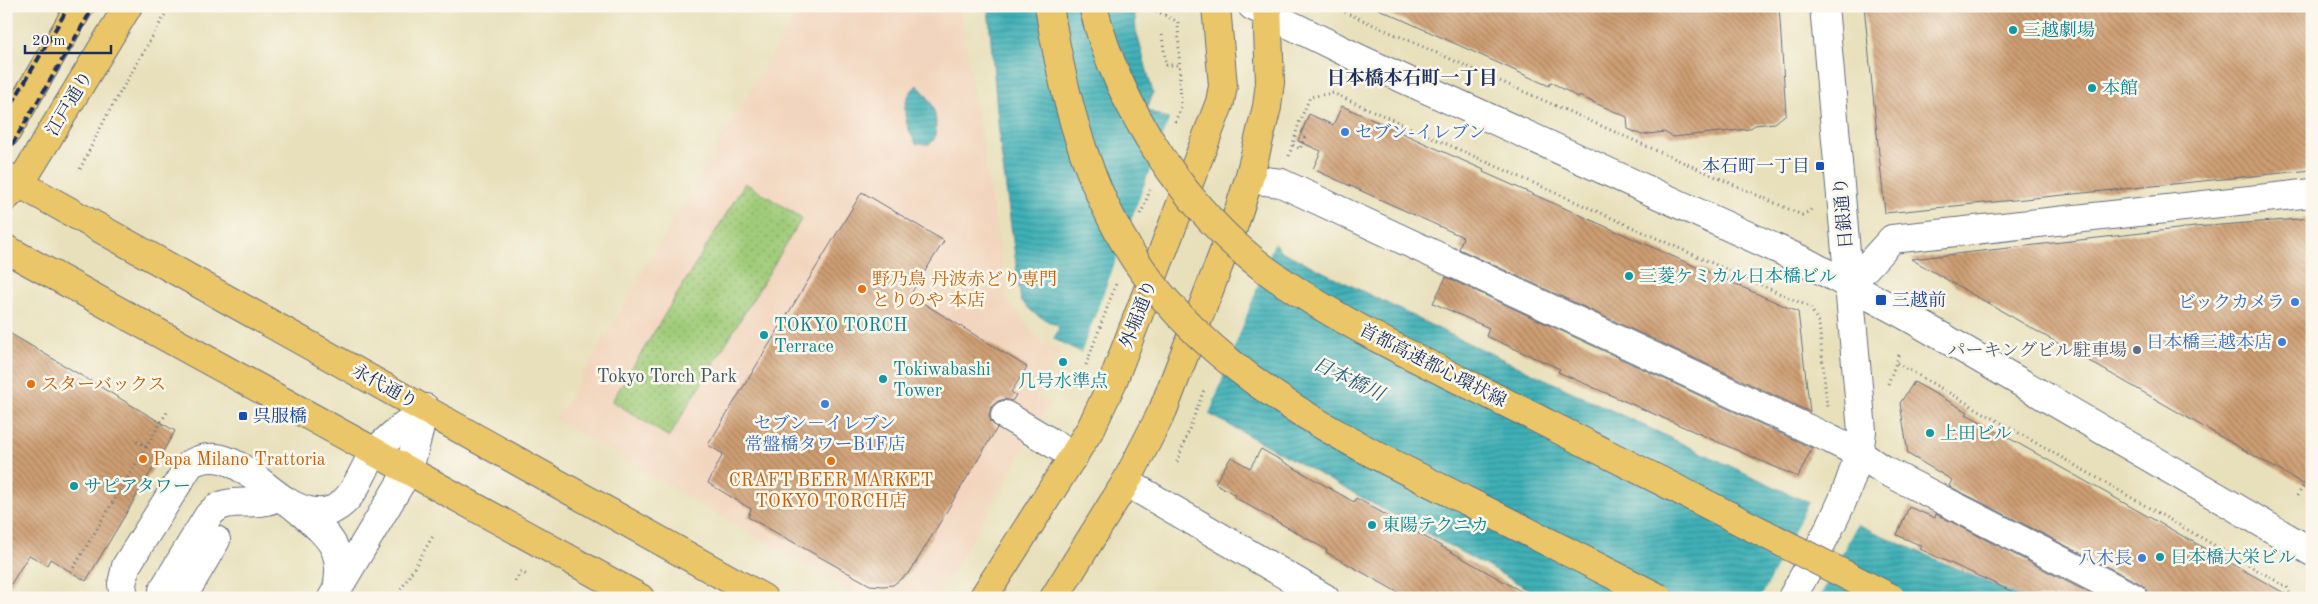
<svg xmlns="http://www.w3.org/2000/svg" width="2318" height="604" font-family="'Old Standard TT','Noto Serif JP',serif">
<style>
.built{fill:#f2d5be}
.park{fill:url(#park-dots);stroke:#5e7e6c}
.water{fill:url(#water-rules);stroke:#2d708a}
.pier{fill:#e8e0bb}
.building{fill:url(#building-back-hatch)}
.lines{fill:none;stroke-linecap:round;stroke-linejoin:round}
.minor-casing{stroke:#636d7f;stroke-width:30}
.major-casing{stroke:#636d7f;stroke-width:30}
.highway-casing{stroke:#636d7f;stroke-width:30}
.path{stroke:#636d7f;stroke-width:3;stroke-dasharray:1 4;stroke-linecap:butt}
.minor{stroke:#fff;stroke-width:28}
.major{stroke:#ebc669;stroke-width:28}
.highway{stroke:#ebc669;stroke-width:28}
.rail{stroke:#1b2f5e;stroke-width:4;stroke-dasharray:8 4;stroke-linecap:butt}
.highway-bridge-casing{stroke:#636d7f;stroke-width:30;stroke-linecap:butt}
.highway-bridge{stroke:#ebc669;stroke-width:28}
.culture-dot{fill:#0f9aa8;stroke:#fbf7ec;stroke-width:2}
.shop-dot{fill:#3f7fe0;stroke:#fbf7ec;stroke-width:2}
.transit-dot{fill:#1a4fb4;stroke:#fbf7ec;stroke-width:2}
.food-dot{fill:#e8710a;stroke:#fbf7ec;stroke-width:2}
.service-dot{fill:#5c6f8a;stroke:#fbf7ec;stroke-width:2}
.labels{text-anchor:middle;stroke-width:5;stroke-linejoin:round;paint-order:stroke}
.culture-label{font-size:18px;fill:#0d838f;stroke:#fbf7ec;text-anchor:start}
.street-label{font-size:18px;fill:#1b2f5e;stroke:#fbf7ec}
.shop-label{font-size:18px;fill:#366cbe;stroke:#fbf7ec;text-anchor:end}
.transit-label{font-size:18px;fill:#164399;stroke:#fbf7ec;text-anchor:start}
.food-label{font-size:18px;fill:#c56008;stroke:#fbf7ec;text-anchor:start}
.service-label{font-size:18px;fill:#4e5e75;stroke:#fbf7ec;text-anchor:end}
.park-label{font-size:18px;fill:#3c5665;stroke:#fbf7ec}
.neighbourhood-label{font-size:19px;font-weight:bold;fill:#1b2f5e;stroke:#fbf7ec}
.water-label{font-size:19px;font-style:italic;fill:#285c7d;stroke:#fbf7ec}
</style>
<defs>
<pattern id="park-dots" width="8" height="8" patternUnits="userSpaceOnUse" patternTransform="scale(1.25)"><rect width="8" height="8" fill="#a0cc79"/><path d="M2 2h.1M6 6h.1" fill="none" stroke="#82a666" stroke-width="1.8" stroke-linecap="round"/></pattern>
<pattern id="water-rules" width="6" height="5" patternUnits="userSpaceOnUse" patternTransform="scale(1.25)"><rect width="6" height="5" fill="#3fb0b6"/><path d="M0 2.5h6" fill="none" stroke="#349097"/></pattern>
<pattern id="building-back-hatch" width="6" height="6" patternUnits="userSpaceOnUse" patternTransform="scale(1.25)"><rect width="6" height="6" fill="#ce9e72"/><path d="M-1 5l2 2M0 0l6 6M5-1l2 2" fill="none" stroke="#a68161"/></pattern>
</defs>
<rect width="100%" height="100%" fill="#fbf7ec"/>
<filter id="ink" filterUnits="userSpaceOnUse"><feTurbulence type="fractalNoise" baseFrequency=".02" numOctaves="2"/><feDisplacementMap in="SourceGraphic" scale="10" xChannelSelector="R" yChannelSelector="G"/><feConvolveMatrix kernelMatrix="1 2 1 2 8 2 1 2 1" color-interpolation-filters="sRGB"/></filter>
<filter id="wash" filterUnits="userSpaceOnUse"><feTurbulence type="fractalNoise" baseFrequency=".0096" numOctaves="4" result="noise"/><feDisplacementMap in="SourceGraphic" scale="20" xChannelSelector="R" yChannelSelector="G"/><feGaussianBlur stdDeviation="1.12" result="paint"/><feColorMatrix in="noise" values="0 0 0 0 0 0 0 0 0 0 0 0 0 0 0 0 0 1.4 0 .05"/><feComposite in="paint" operator="in"/></filter>
<g filter="url(#wash)">
<rect width="100%" height="100%" fill="#e8e0bb"/>
<!-- built -->
<polygon class="built" points="801,6 959,6 1008,300 1038,339 1061,352 1037,396 1050,403 938,598 861,598 556,420"/>
<!-- park -->
<polygon class="park" points="745,183 802,218 669,437 612,401"/>
<!-- water -->
<g class="water">
<polygon points="988,6 1134,6 1136,30 1153,93 1147,110 1170,120 1281,251 1447,333 1811,504 2023,598 1545,598 1213,416 1054,339 1059,327 1035,314 1021,301 1000,144"/>
<path d="M917,85C934,100 939,118 934,140L929,144H916C905,124 897,103 917,85Z"/>
</g>
<!-- pier -->
<g class="pier">
<polygon points="1170,117 1275,240 1208,417 1080,356"/>
<polygon points="1810,500 1858,522 1819,598 1761,598"/>
</g>
<g id="blocks">
<!-- building -->
<g class="building">
<polygon points="1372,6 1779,6 1786,114 1775,123 1755,125 1749,129 1673,137 1664,132 1642,135 1628,129 1627,117 1579,96 1579,98 1551,82 1549,86"/>
<polygon points="1864,6 2312,6 2312,170 1885,213"/>
<polygon points="1342,106 1484,170 1483,172 1798,312 1810,412 1459,249 1463,237 1313,169 1321,151 1298,141 1309,114 1333,125"/>
<polygon points="862,192 944,241 910,295 1027,367 1011,392 1016,395 1012,401 1005,399 998,401 991,407 989,415 991,422 997,428 910,572 893,585 883,586 870,585 748,517 751,509 708,483 723,454 708,445"/>
<polygon points="2312,218 2312,489 1911,259 2195,227"/>
<polygon points="1446,277 1812,448 1798,477 1558,372 1560,369 1486,336 1489,328 1433,303"/>
<polygon points="6,331 175,431 86,581 50,559 47,565 29,555 6,592"/>
<polygon points="1914,382 1968,412 1966,414 2293,598 2150,598 2147,590 2141,584 1949,486 1952,480 1908,454 1900,403"/>
<polygon points="1261,449 1354,502 1356,498 1533,598 1408,598 1326,552 1327,550 1234,497 1235,495 1215,483 1231,457 1250,468"/>
<polygon points="1909,507 1935,518 1936,514 2099,598 2026,598 1920,549 1922,546 1897,535"/>
</g>
</g>
</g>
<g filter="url(#ink)">
<use href="#blocks" fill-opacity="0" stroke="#636d7f" stroke-width="1"/>
<g class="lines">
<defs>
<g id="minor">
<polyline points="1252,6 1362,60 1806,262 1910,318 2312,552"/>
<polyline points="1249,179 1281,183 1830,439 1860,454 1882,469 2134,598"/>
<polyline points="1850,285 1892,239 2312,193"/>
<polyline points="1005,415 1074,456"/>
<polyline points="1126,482 1325,598"/>
<path d="M296,508C326,534 346,546 337,589"/>
<path d="M163,590L208,516C227,492 253,510 277,497"/>
<path d="M124,598L122,584L126,566L190,464C236,438 266,502 309,511C318,513 326,513 334,509C357,497 361,469 376,451C390,435 409,422 425,408"/>
<polyline points="182,598 216,540"/>
<polyline points="332,598 409,469 425,408"/>
<path d="M1792,598C1819,546 1856,490 1862,431L1824,6"/>
</g>
<g id="major">
<polyline points="6,133 80,6"/>
<polyline points="6,197 20,184 128,6"/>
<polyline points="983,598 1091,428 1113,381 1220,102 1223,86 1216,6"/>
<polyline points="1054,598 1126,482 1163,410 1233,228 1249,179 1267,107 1270,82 1267,6"/>
</g>
<g id="highway">
<polyline points="6,176 763,598"/>
<polyline points="6,249 640,598"/>
</g>
</defs>
<!-- minor casing -->
<use href="#minor" class="minor-casing"/>
<!-- major casing -->
<use href="#major" class="major-casing"/>
<!-- highway casing -->
<use href="#highway" class="highway-casing"/>
<!-- path -->
<g class="path">
<polyline points="1147,6 1178,22 1181,107 1174,125"/>
<polyline points="1331,6 1802,215 1810,211 1813,206"/>
<polyline points="1162,35 1166,65 1179,65"/>
<polyline points="1293,145 1300,149 1305,136"/>
<polyline points="1289,156 1299,123 1310,97 1333,93 1810,307 1819,323 1827,407"/>
<polyline points="80,169 106,117 170,6"/>
<polyline points="1141,214 1150,190"/>
<polyline points="1897,363 2287,587 2292,598"/>
<polyline points="1086,365 1117,281"/>
<polyline points="1888,384 1900,352"/>
<polyline points="137,441 146,447"/>
<polyline points="1177,462 1205,387"/>
<polyline points="2297,496 2310,476"/>
<polyline points="71,572 167,412"/>
<polyline points="515,581 521,572 529,576"/>
<polyline points="396,598 433,536"/>
</g>
<!-- minor -->
<use href="#minor" class="minor"/>
<!-- major -->
<use href="#major" class="major"/>
<!-- highway -->
<use href="#highway" class="highway"/>
<!-- rail -->
<g class="rail">
<polyline points="6,114 69,6"/>
<polyline points="6,155 94,6"/>
</g>
<defs>
<g id="highway-bridge">
<path d="M1049,6C1063,95 1086,185 1136,261C1212,376 1345,441 1465,500C1529,533 1594,565 1659,598"/>
<path d="M1093,6C1118,108 1188,215 1273,275C1357,334 1459,378 1550,425C1664,482 1777,540 1891,598"/>
</g>
</defs>
<!-- highway-bridge casing -->
<use href="#highway-bridge" class="highway-bridge-casing"/>
<!-- highway-bridge -->
<use href="#highway-bridge" class="highway-bridge"/>
</g>
</g>
<!-- markers -->
<g class="culture-dot">
<circle cx="2013" cy="30" r="5"/>
<circle cx="2092" cy="88" r="5"/>
<circle cx="1629" cy="276" r="5"/>
<circle cx="764" cy="335" r="5"/>
<circle cx="1063" cy="362" r="5"/>
<circle cx="883" cy="379" r="5"/>
<circle cx="1930" cy="433" r="5"/>
<circle cx="74" cy="486" r="5"/>
<circle cx="1372" cy="525" r="5"/>
<circle cx="2160" cy="557" r="5"/>
</g>
<g class="shop-dot">
<circle cx="1345" cy="132" r="5"/>
<circle cx="2295" cy="302" r="5"/>
<circle cx="2282" cy="342" r="5"/>
<circle cx="825" cy="404" r="5"/>
<circle cx="2142" cy="558" r="5"/>
</g>
<g class="transit-dot">
<rect x="1815" y="161" width="10" height="10" rx="2.5"/>
<rect x="1875" y="294" width="12" height="12" rx="2.5"/>
<rect x="238" y="411" width="10" height="10" rx="2.5"/>
</g>
<g class="food-dot">
<circle cx="862" cy="289" r="5"/>
<circle cx="31" cy="384" r="5"/>
<circle cx="143" cy="459" r="5"/>
<circle cx="831" cy="461" r="5"/>
</g>
<circle class="service-dot" cx="2137" cy="350" r="5"/>
<g class="labels">
<!-- culture labels -->
<g class="culture-label">
<text x="2023" y="36">三越劇場</text>
<text x="2102" y="94">本館</text>
<text x="1639" y="282">三菱ケミカル日本橋ビル</text>
<text x="774" y="331">TOKYO TORCH<tspan x="774" dy="21">Terrace</tspan></text>
<text x="893" y="375">Tokiwabashi<tspan x="893" dy="21">Tower</tspan></text>
<text x="1063" y="387" text-anchor="middle">几号水準点</text>
<text x="1940" y="439">上田ビル</text>
<text x="84" y="492">サピアタワー</text>
<text x="1382" y="531">東陽テクニカ</text>
<text x="2170" y="563">日本橋大栄ビル</text>
</g>
<!-- street labels -->
<g class="street-label">
<text transform="translate(69 103) rotate(-59)" y="6">江戸通り</text>
<text transform="translate(1843 213) rotate(-95)" y="6">日銀通り</text>
<text transform="translate(1138 314) rotate(-69)" y="6">外堀通り</text>
<text transform="translate(1433 365) rotate(27)" y="6">首都高速都心環状線</text>
<text transform="translate(385 386) rotate(29)" y="6">永代通り</text>
</g>
<!-- shop labels -->
<g class="shop-label">
<text x="1355" y="138" text-anchor="start">セブン-イレブン</text>
<text x="2285" y="308">ビックカメラ</text>
<text x="2272" y="348">日本橋三越本店</text>
<text x="825" y="429" text-anchor="middle">セブン－イレブン<tspan x="825" dy="21">常盤橋タワーB1F店</tspan></text>
<text x="2132" y="564">八木長</text>
</g>
<!-- transit labels -->
<g class="transit-label">
<text x="1810" y="172" text-anchor="end">本石町一丁目</text>
<text x="1892" y="306">三越前</text>
<text x="253" y="422">呉服橋</text>
</g>
<!-- food labels -->
<g class="food-label">
<text x="872" y="285">野乃鳥 丹波赤どり専門<tspan x="872" dy="21">とりのや 本店</tspan></text>
<text x="41" y="390">スターバックス</text>
<text x="153" y="465">Papa Milano Trattoria</text>
<text x="831" y="486" text-anchor="middle">CRAFT BEER MARKET<tspan x="831" dy="21">TOKYO TORCH店</tspan></text>
</g>
<!-- service labels -->
<g class="service-label">
<text x="2127" y="356">パーキングビル駐車場</text>
</g>
<!-- park labels -->
<g class="park-label">
<text x="667" y="382">Tokyo Torch Park</text>
</g>
<!-- neighbourhood labels -->
<g class="neighbourhood-label">
<text x="1412" y="84">日本橋本石町一丁目</text>
</g>
<!-- water labels -->
<g class="water-label">
<text transform="translate(1349 378) rotate(26)" y="7">日本橋川</text>
</g>
</g>
<!-- margin -->
<rect width="2318" height="604" fill="none" stroke="#fbf7ec" stroke-width="25"/>
<!-- scale -->
<path d="M25 45v8h86v-8" fill="none" stroke="#1b2f5e" stroke-width="2.5"/>
<text x="32" y="45" font-size="15" fill="#1b2f5e" stroke="#fbf7ec" stroke-width="4" paint-order="stroke">20 m</text>
</svg>
